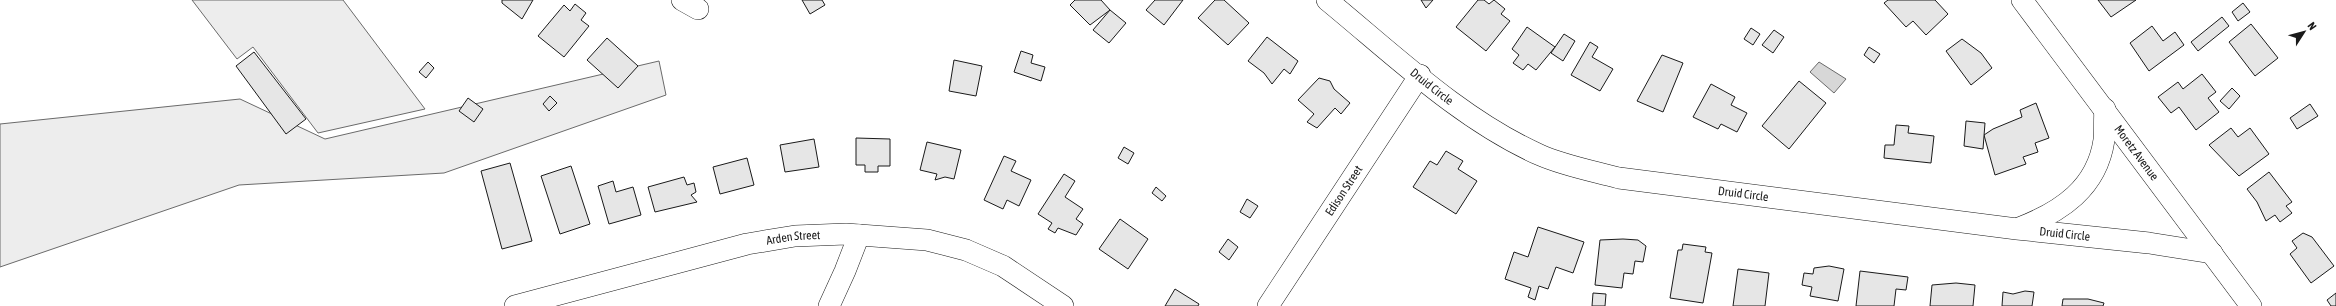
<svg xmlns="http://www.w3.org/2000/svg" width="2336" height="306" font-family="'Asap Condensed',sans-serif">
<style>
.built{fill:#ededed;stroke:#6a6a6a}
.water{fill:#d7d7d7;stroke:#6a6a6a}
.building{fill:#e6e6e6;stroke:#1a1a1a}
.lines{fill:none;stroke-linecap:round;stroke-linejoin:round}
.minor-casing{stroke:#1a1a1a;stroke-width:22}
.minor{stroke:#fff;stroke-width:21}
.labels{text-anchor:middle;stroke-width:3;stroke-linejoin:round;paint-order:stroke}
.street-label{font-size:12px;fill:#1a1a1a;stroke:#fff}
</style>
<rect width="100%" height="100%" fill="#fff"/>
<!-- built -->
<g class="built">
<polygon points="192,0 343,0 425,109 318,133 253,47 237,59"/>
<polygon points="659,61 666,95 444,173 239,185 0,267 0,124 240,99 325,139"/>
</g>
<!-- water -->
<polygon class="water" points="1819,62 1846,79 1834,93 1810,72"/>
<!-- building -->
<g class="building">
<polygon points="502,0 533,0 522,19 502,3"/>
<polygon points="802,0 822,0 825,5 810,14"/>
<polygon points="1075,0 1101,0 1110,10 1090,25 1070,5"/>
<polygon points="1155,0 1183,0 1164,25 1146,10"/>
<polygon points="1215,0 1224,0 1249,23 1228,45 1198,18"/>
<polygon points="1421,0 1433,0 1426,8"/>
<polygon points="1478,0 1484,0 1489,4 1494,0 1505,9 1501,14 1510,21 1486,51 1456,27"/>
<polygon points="1888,0 1935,0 1948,14 1926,35 1913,21 1906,27 1884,3"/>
<polygon points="2098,0 2136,0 2111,17"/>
<polygon points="2243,3 2250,12 2238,21 2232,12"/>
<polygon points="575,4 586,13 581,20 589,26 564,57 538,36 564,5 570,11"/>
<polygon points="1110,10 1126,23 1109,43 1093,30"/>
<polygon points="2222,17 2229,26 2198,51 2191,42"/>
<polygon points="2251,24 2278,58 2255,76 2229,42"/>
<polygon points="2152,26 2163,41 2175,32 2184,45 2149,71 2130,43"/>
<polygon points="1527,27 1555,47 1536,70 1528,64 1523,70 1513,63 1519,55 1512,49"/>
<polygon points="1751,28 1760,34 1753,45 1744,39"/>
<polygon points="1774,30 1784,37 1773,53 1762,45"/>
<polygon points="1564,34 1575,41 1563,61 1551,53"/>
<polygon points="1267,37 1298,61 1290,74 1284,69 1272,84 1264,73 1248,61"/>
<polygon points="607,38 638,66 618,88 587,60"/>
<polygon points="1962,39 1981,53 1992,68 1971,85 1946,51"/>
<polygon points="1590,42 1598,47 1592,57 1613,69 1600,91 1571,75"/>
<polygon points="1869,47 1880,54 1874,63 1864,55"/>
<polygon points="1021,51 1033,55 1031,63 1045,67 1041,81 1014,72"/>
<polygon points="254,52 306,119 286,134 236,66"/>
<polygon points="1662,55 1683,63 1663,112 1637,101"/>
<polygon points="954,60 982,66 976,96 949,91"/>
<polygon points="428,62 434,68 426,78 419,72"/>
<polygon points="2202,74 2216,92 2208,98 2219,112 2196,130 2179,107 2171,113 2158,97 2178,82 2183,89"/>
<polygon points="1319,78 1330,81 1334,89 1350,103 1341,114 1335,108 1317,128 1307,122 1314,114 1298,100"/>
<polygon points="1799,81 1826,103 1789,149 1762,126"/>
<polygon points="1711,84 1735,97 1731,105 1747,113 1737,132 1721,124 1718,129 1693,117"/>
<polygon points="2232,88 2240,96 2229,109 2220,101"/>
<polygon points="550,96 557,103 549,111 543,104"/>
<polygon points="468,98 483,109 474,122 459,111"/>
<polygon points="2036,103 2049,138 2035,143 2038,152 2023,157 2026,164 1995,175 1984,135 1993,129 2022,117 2020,110"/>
<polygon points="2310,104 2318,116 2297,129 2290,118"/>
<polygon points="1966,121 1985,123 1983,149 1964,146"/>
<polygon points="1896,125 1909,126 1908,133 1934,136 1931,163 1884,158 1885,145 1894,145"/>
<polygon points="2231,128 2238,137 2250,128 2269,154 2239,176 2209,145"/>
<polygon points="856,138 890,139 890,166 878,166 878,172 865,172 865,165 856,165"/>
<polygon points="814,139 819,167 785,172 780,145"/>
<polygon points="927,142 961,150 954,179 945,177 935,180 937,174 920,170"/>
<polygon points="1124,147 1134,153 1128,164 1118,158"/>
<polygon points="1446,151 1463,161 1458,169 1477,181 1456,214 1413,187 1430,161 1437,165"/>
<polygon points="1004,156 1016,161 1011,171 1031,180 1019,206 1007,200 1003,209 984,200"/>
<polygon points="747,158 754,185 720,194 713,167"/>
<polygon points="510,163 532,241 502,249 481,171"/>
<polygon points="571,166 590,224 560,234 541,176"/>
<polygon points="2269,172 2292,202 2286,206 2292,213 2280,222 2275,215 2266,221 2257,202 2247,189"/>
<polygon points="1064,174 1075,181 1065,197 1083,209 1076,219 1083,224 1076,235 1058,228 1055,233 1048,229 1052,223 1038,214"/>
<polygon points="684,177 687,185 694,183 696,192 691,195 697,202 655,212 648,187"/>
<polygon points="613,181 616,192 633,187 641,215 609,224 598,186"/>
<polygon points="1156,187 1166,196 1162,201 1152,193"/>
<polygon points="1247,199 1258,206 1250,218 1240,212"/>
<polygon points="1120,219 1148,239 1128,269 1099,249"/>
<polygon points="1538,227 1584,242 1573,273 1556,267 1548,289 1539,286 1535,300 1528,297 1531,288 1505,279 1514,252 1528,257"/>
<polygon points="2303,233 2312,237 2334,266 2311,283 2290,254 2297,248 2292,241"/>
<polygon points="1228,239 1238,247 1229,260 1219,252"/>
<polygon points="1623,239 1638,240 1646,246 1643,262 1635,261 1633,274 1624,273 1622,288 1595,285 1600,240"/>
<polygon points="1683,244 1706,247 1705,252 1712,253 1703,303 1670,298 1678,250 1682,250"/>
<polygon points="1829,266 1844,269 1838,301 1810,296 1812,287 1802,285 1804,273 1813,274 1814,268"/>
<polygon points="1738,269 1769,273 1765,306 1733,306"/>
<polygon points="1860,271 1908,277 1906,290 1896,289 1894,306 1856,306"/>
<polygon points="1956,283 1975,285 1973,306 1930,306 1932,285"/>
<polygon points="1175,289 1199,304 1198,306 1165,306"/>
<polygon points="2025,291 2034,292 2032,306 2002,306 2003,292 2013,294"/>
<polygon points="1593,293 1606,294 1605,306 1592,306"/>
<polygon points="2336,293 2336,306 2331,306 2327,300"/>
<polygon points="2063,299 2088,299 2104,303 2103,306 2062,306"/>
</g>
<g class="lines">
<defs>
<g id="minor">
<polyline points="682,0 698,9"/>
<path id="s1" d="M1327,0C1393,54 1461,120 1540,155C1565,166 1593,171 1619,178L2017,229L2149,243L2212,253"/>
<path id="s2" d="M2022,0L2251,306"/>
<path d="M2019,228C2061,212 2097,188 2104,140C2105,130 2104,119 2105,109"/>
<path id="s3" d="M515,306L747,244L795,236L846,234L927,240L966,250L1003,266L1063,306"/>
<polyline points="829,306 845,271 859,235"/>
<path id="s4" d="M1268,306L1420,75"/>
</g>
</defs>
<!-- minor casing -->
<use href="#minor" class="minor-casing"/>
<!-- minor -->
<use href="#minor" class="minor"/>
</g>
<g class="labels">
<!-- street labels -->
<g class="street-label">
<text dy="4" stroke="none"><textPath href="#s1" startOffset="136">Druid Circle</textPath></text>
<text dy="4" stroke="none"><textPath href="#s2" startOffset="191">Moretz Avenue</textPath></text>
<text dy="4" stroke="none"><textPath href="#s4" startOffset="138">Edison Street</textPath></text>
<text dy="4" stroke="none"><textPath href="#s1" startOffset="472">Druid Circle</textPath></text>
<text dy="4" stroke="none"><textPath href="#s1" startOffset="796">Druid Circle</textPath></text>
<text dy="4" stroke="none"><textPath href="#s3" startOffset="287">Arden Street</textPath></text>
</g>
</g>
<!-- north arrow -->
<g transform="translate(2304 32) rotate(54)" stroke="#ffffff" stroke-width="3" paint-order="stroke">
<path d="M0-3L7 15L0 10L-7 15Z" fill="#1a1a1a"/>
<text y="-6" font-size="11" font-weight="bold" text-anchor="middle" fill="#1a1a1a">N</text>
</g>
</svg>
